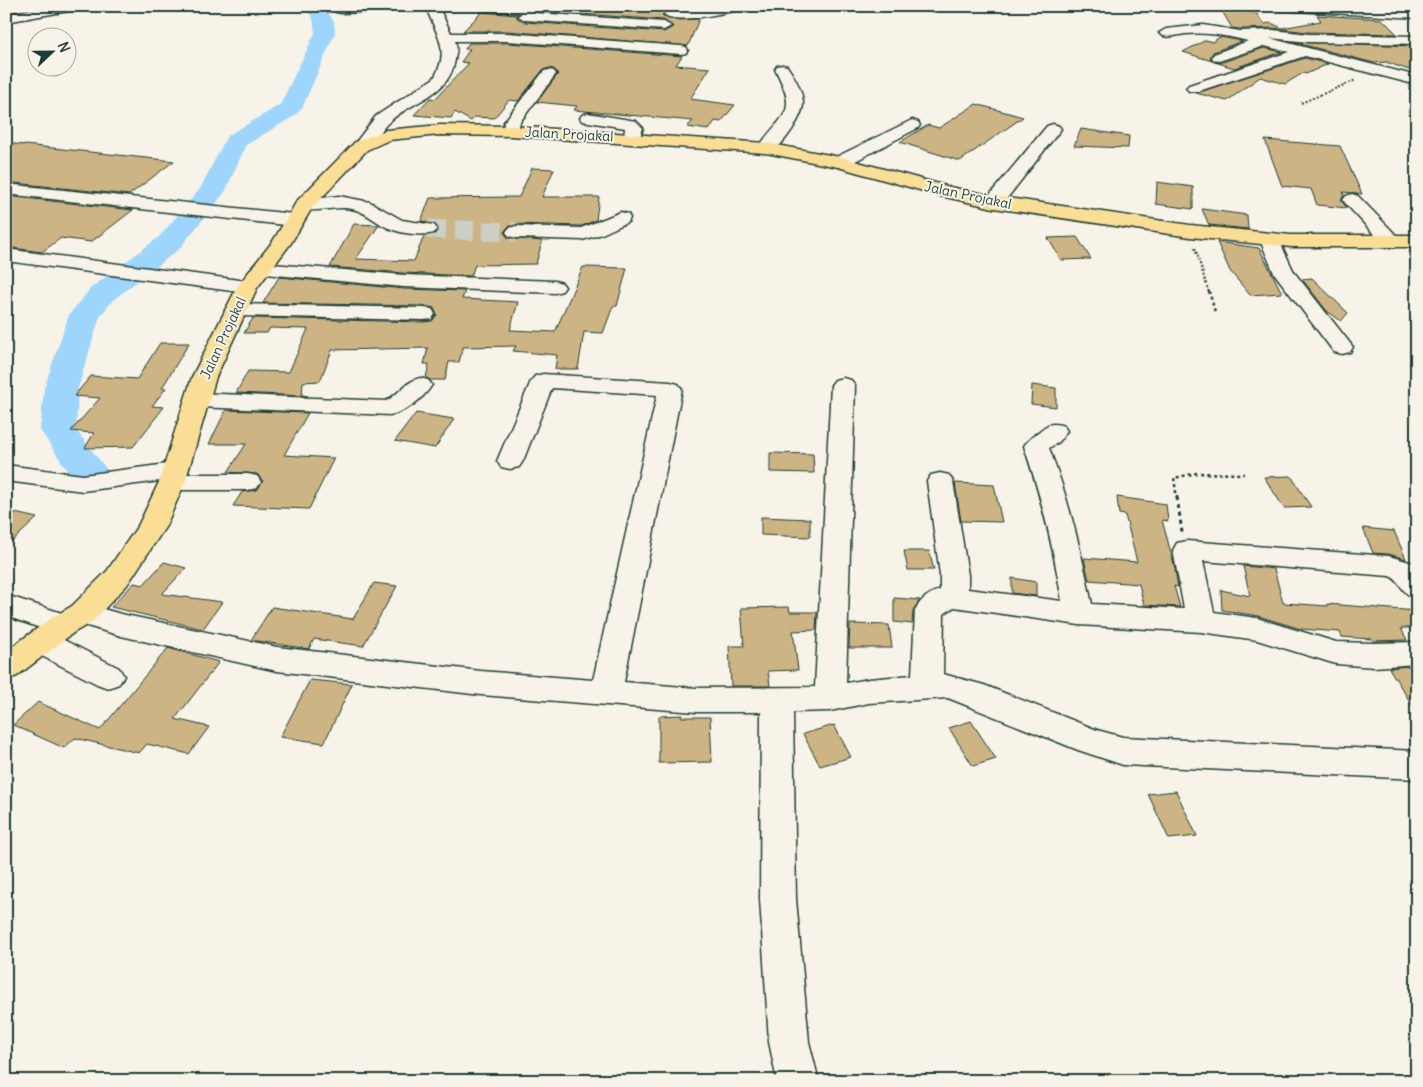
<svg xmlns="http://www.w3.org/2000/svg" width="1423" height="1087" font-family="Delius,sans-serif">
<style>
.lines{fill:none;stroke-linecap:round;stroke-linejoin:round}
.river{fill:#9dd5fc;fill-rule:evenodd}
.building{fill:#cdb484;stroke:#1f3d34}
.minor-tunnel{stroke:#cccfc4;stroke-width:19;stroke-dasharray:19 9;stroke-linecap:butt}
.minor-casing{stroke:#1f3d34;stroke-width:3}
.major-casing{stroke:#1f3d34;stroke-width:3}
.path-far2{stroke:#1f3d34;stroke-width:2;stroke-dasharray:2 2;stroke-linecap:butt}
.path-far1{stroke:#1f3d34;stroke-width:2.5;stroke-dasharray:3 3;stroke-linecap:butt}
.path{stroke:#1f3d34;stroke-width:3;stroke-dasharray:4 4;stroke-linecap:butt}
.minor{fill:#f7f3e8;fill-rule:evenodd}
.major{fill:#fbde96;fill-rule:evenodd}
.labels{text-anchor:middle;stroke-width:4;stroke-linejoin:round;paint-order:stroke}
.far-street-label{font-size:14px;fill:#1f3d34;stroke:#f7f3e8}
</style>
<rect width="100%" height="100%" fill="#f7f3e8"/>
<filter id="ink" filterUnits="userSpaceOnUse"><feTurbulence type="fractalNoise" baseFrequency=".02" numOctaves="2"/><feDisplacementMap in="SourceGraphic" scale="10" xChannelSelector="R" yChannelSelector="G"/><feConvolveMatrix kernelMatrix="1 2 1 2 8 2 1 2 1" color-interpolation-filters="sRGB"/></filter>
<g filter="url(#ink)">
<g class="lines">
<!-- river -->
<path class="river" d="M304,6H324L334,22L335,33L303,106L296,115L246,145L225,192L179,249L113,300L100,316L78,388L76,430L108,471L102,479C91,482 83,483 72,477L40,430L44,388L69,315L91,288L159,237L200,189L227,136L280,105L315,33L313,18Z"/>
</g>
<!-- building -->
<g class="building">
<polygon points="537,6 697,6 666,11 662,15 669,19 678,20 699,19 688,46 507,31 463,31 482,12 517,15 517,18 525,22 664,32 673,27 664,20 541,11"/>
<polygon points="1222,11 1256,13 1264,24 1271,23 1282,28 1321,21 1317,15 1382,19 1397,34 1309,32 1273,28 1240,29 1232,28"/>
<polygon points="1220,37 1242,41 1213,52 1210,58 1214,62 1220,63 1264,48 1282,52 1234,68 1183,52 1206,40 1212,42"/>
<polygon points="1293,42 1417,46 1417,67 1409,70 1386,62 1374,63"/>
<polygon points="469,43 507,43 682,56 676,65 710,68 690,99 735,105 721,122 715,121 709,130 687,127 693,121 574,110 577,106 537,102 558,74 554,69 549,68 543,70 518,101 509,100 494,118 475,117 471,121 455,112 451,118 414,115 430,98 435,99 469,63 461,62 470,49 465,49"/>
<polygon points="1305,58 1328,64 1306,74 1303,73 1285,84 1260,77 1227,101 1196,93"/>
<polygon points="976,104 1023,117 960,161 900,142 928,125 939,128"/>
<polygon points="1081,129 1129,136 1128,148 1074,146"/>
<polygon points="1265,140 1340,146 1362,194 1343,192 1344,195 1341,200 1347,208 1317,205 1311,189 1282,186"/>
<polygon points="6,143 174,161 129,195 6,182"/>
<polygon points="532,168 554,169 542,197 599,197 596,220 582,226 516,224 508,227 504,232 508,238 542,241 536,264 475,265 471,276 404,273 330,267 354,224 379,225 356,259 414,261 424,236 434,235 439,229 434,223 421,221 430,198 519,197"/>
<polygon points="1157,182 1193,187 1193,209 1156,204"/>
<polygon points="6,196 133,210 91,242 61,238 42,252 6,247"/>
<polygon points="1202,209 1247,215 1248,229 1209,225"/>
<polygon points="1077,237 1091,259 1061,260 1048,238"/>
<polygon points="1217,242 1259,248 1282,293 1250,295 1230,271"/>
<polygon points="583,267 627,268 617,306 613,306 603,333 584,332 578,369 555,369 557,355 513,351 516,346 463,347 459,362 449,362 445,380 430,380 426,378 429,364 424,364 428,348 332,350 320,381 303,382 302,395 308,396 236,393 248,371 289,372 308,329 270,328 267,333 244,333 253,318 424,322 432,321 437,315 434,308 424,306 263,303 279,277 404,289 465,291 462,299 518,302 510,330 555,332"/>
<polygon points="1312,278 1348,313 1341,321 1327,311 1302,279"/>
<polygon points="160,343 189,343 162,388 166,388 152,406 164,407 133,447 85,448 94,433 71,431 100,398 74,396 91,376 137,379"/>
<polygon points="1032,385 1056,388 1056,407 1031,404"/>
<polygon points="226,410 308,413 284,455 334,458 309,509 233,506 242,492 257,490 263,481 257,474 228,472 246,444 209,444"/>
<polygon points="416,413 454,419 435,448 395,441"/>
<polygon points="770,453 813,454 814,473 770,472"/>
<polygon points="1291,476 1311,507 1284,508 1264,477"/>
<polygon points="955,483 994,485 1002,522 961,521"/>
<polygon points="1117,497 1166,504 1168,521 1162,520 1174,564 1178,587 1174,586 1180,607 1144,605 1139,584 1089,580 1084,558 1137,562 1125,515 1119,514"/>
<polygon points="6,511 37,518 6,547"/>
<polygon points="761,517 810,519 810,537 761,535"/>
<polygon points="1363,528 1394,531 1406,559 1389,554 1373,553"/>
<polygon points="904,551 929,551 934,570 908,570"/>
<polygon points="164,562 186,568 162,594 222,602 203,629 111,607 134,583 143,585"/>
<polygon points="1243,566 1274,569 1283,603 1328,606 1327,604 1417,611 1417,628 1401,628 1407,640 1373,641 1372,639 1342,637 1340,632 1301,629 1258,616 1222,610 1221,590 1250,596"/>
<polygon points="1012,578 1036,582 1036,596 1012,593"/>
<polygon points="374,583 397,586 363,646 314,639 309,649 251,640 272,607 353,619"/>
<polygon points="894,598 920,600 913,610 912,624 894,622"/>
<polygon points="789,607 790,612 817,612 816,630 793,631 798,670 768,671 770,686 731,686 729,646 744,646 741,608"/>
<polygon points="850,624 889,625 892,648 849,648"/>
<polygon points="168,648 219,662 175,719 209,727 189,754 147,744 139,753 75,738 64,748 13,725 38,702 100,730"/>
<polygon points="1408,666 1417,680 1417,713 1389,668"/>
<polygon points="310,680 352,684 324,743 280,737"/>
<polygon points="682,715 682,717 710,717 712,762 659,763 659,716"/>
<polygon points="971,721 996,759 973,766 949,728"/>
<polygon points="834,725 851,757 820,766 803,734"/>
<polygon points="1176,791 1197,836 1169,839 1148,794"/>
</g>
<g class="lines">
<!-- minor-tunnel -->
<polyline class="minor-tunnel" points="427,229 516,232"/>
<defs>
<g id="minor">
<polygon points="50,6 80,6 74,10 6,22 6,14"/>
<path d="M336,6H440L439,8L451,33H507L681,46L686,47L688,50L686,53L681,54L507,41H455C458,48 456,53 455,60C449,97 411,100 388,123C377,133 372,154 355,150L353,146L376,116L434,78C450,50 438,37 427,10L341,13L336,12L334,9Z"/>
<polygon points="474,6 530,6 536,8 536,13 664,22 671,26 664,30 525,20 518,16 522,13 480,10"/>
<path d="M714,6H744L738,10C724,13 674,25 664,14C668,10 704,8 714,6Z"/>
<polygon points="1273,6 1352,6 1417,10 1417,18 1279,10"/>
<path d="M1203,25L1240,31L1273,30L1309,34L1417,36V44L1309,42L1269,38L1417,76V85L1305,56L1199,91H1189L1186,88L1189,85L1289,52L1264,46L1219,61L1214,60L1212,57L1214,54L1248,41C1227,36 1207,32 1185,34C1177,35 1165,40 1159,33L1166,29Z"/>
<path d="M782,65L787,66C794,76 802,89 803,102C804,116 783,145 772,152C768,154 764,153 760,152L758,148C782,112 800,117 775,69L777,66Z"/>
<polygon points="549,70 554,71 556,74 520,122 517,135 505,135 503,131 504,122 544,71"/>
<polygon points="588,113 636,121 643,128 638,142 626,142 624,138 625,128 582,121 580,118 582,115"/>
<polygon points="912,120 918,122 920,125 918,128 846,166 840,167 834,166 831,162 834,158"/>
<polygon points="1053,124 1059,126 1061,129 1001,206 994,208 987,206 985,202 987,198 1047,126"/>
<polygon points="6,184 294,214 301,216 303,220 301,224 294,226 6,194"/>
<polygon points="1352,194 1358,196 1398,237 1401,241 1398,245 1391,247 1384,245 1346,204 1343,200 1346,196"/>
<path d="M339,196L370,202L402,220L434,225L437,229L434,233C422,236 403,234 391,229C379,225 369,214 356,210C337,204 317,214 297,209L295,205L297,201Z"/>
<polygon points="621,212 628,214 630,218 628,222 602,234 582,240 516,238 509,236 506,232 509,228 516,226 581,228"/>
<polygon points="1270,234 1277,236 1294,272 1353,347 1350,352 1342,354 1334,352 1274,273 1260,240 1263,236"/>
<polygon points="6,249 247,281 254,283 257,287 254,291 247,293 6,261"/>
<polygon points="261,263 404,275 555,281 562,283 565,287 562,291 555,293 404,287 254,273 251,269 254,265"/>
<polygon points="236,304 424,308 432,309 435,314 432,319 424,320 236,316 228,315 225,310 228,305"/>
<path d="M543,374L670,382L678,384L682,389L624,682L696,688L815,687L831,385L835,380L843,378L851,380L855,385L846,683L869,679L912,675L915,610C921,600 928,593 940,590V575L927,481L931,475L940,473L949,475L953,481L968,575V589L1062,601C1053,546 1042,499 1024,446C1027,441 1042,428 1048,425C1053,423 1058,424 1064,426L1067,431L1059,442L1049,448C1069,500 1081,551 1092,604L1184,609L1173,550L1177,543L1187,541L1389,556L1413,563L1417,568V599C1400,594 1401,579 1389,576L1203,561L1214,612L1257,618L1336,642L1374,643L1417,642V664L1374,667L1336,664L1257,640L1201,632L1079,625L954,607L944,614L943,674L984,685L1097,730L1123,737L1417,751V779L1123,765L1078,750L948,698L869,703L830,711L793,712L796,899L809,1042L819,1081H777L769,1042L760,899L761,712H696L481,695L277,671L121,636L77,623L78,625L73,633L63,636L6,616V595L68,615L72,606L82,603L121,614L277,647L481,671L593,680L657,395L552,388L523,461L519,467L510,469L501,467L497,461L531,381L535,376Z"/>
<path d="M420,378L428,380L432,385C422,400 407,411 390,415L197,407L189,405L185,400L189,395L197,393L386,401C399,394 406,381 420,378Z"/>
<polygon points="175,463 184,465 188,471 186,474 248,474 257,476 261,482 257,488 248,490 172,490 163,488 160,481 83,491 6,481 6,465 83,475"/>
<polygon points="41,631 52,634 119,668 124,676 119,684 108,688 97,684 30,650 26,642 30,634"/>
</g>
<polygon id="major" points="440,125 511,126 766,143 840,157 950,187 994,196 1190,225 1291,235 1417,235 1417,247 1291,247 1190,237 994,208 941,196 838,167 766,153 511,136 440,135 389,140 367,150 312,208 291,243 257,288 216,377 185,482 166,526 127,585 92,622 73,633 17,676 6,680 6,651 53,617 72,606 107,571 139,524 159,482 192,377 237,287 273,241 297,201 355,142 386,130"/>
</defs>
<!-- minor casing -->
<use href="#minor" class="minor-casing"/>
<!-- major casing -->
<use href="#major" class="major-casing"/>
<!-- path-far2 -->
<g class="path-far2">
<polyline points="1301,103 1356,80"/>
<polyline points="1195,248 1209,293"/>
</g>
<!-- path-far1 -->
<g class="path-far1">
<polyline points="1209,291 1215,312"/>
<polyline points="1177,499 1174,478 1197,473 1244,474"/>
</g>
<!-- path -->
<polyline class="path" points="1177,497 1182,532"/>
<!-- minor -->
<use href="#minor" class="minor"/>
<!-- major -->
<use href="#major" class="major"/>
</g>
</g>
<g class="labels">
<!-- far-street labels -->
<g class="far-street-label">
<text transform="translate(569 134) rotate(3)" y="5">Jalan Projakal</text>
<text transform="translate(968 195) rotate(12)" y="5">Jalan Projakal</text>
<text transform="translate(223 338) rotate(-65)" y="5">Jalan Projakal</text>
</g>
</g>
<!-- margin -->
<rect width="1423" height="1087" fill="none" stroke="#f7f3e8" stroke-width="25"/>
<rect x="12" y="12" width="1398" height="1062" fill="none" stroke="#1f3d34" stroke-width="2" filter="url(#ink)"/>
<!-- north arrow -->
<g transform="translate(52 52) rotate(68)"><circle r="24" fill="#f7f3e8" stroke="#a1aaa0"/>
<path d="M0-4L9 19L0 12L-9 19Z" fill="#1f3d34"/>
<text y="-8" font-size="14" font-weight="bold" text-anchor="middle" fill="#1f3d34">N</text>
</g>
</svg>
